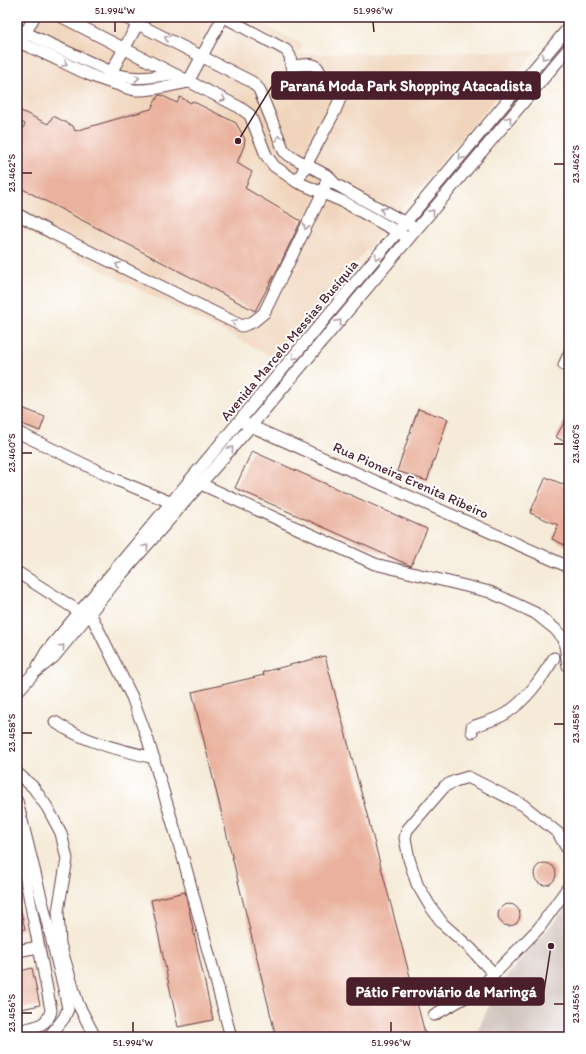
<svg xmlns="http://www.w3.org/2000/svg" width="586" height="1054" font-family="Itim,sans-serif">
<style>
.built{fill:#f0d5bc}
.industrial{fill:#cec1b9}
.building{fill:#eab29e}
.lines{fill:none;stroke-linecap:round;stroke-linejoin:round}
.minor-casing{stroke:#643e45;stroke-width:13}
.minor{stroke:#fff;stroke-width:11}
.oneway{stroke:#ae9aa0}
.ticks{fill:none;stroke:#4a1f2b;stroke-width:1.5}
.labels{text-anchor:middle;stroke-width:4;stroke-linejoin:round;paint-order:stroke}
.street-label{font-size:14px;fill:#4a1f2b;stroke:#fff}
.leader{fill:none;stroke:#4a1f2b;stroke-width:1.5}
.callout-dot{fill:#4a1f2b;stroke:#fff;stroke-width:1.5}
.callout{fill:#4a1f2b;stroke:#4a1f2b;stroke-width:1.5}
.callout-label{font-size:15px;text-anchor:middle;font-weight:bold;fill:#fff}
.neatline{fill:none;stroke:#4a1f2b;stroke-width:1.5}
.ticks-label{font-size:10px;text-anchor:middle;fill:#4a1f2b}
</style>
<rect width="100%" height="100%" fill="#fff"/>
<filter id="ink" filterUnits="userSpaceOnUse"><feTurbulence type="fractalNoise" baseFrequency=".025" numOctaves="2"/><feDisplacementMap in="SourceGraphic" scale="8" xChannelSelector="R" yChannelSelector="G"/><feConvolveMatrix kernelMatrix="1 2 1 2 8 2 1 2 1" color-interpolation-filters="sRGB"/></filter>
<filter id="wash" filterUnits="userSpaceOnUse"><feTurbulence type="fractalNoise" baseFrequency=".012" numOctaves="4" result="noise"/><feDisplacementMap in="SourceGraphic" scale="16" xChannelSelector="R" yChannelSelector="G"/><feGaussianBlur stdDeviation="0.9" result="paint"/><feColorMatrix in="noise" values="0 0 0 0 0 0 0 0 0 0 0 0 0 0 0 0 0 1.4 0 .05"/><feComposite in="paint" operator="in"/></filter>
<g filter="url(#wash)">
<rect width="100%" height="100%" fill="#f5ebd8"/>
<!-- built -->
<polygon class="built" points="17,17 249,17 302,44 299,54 536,51 275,358 17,227"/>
<!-- industrial -->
<polygon class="industrial" points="569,905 569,1037 475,1037 498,986"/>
<g id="blocks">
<!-- building -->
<g class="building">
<polygon points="161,95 177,103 180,97 191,103 192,101 236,123 245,139 244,146 237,163 252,172 245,188 301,221 277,270 255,311 17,186 17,169 24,152 17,149 17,141 25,124 17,119 17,109 48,124 53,116 73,126 75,131 151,109 158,96"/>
<polygon points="17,406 45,417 40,431 17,422"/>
<polygon points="418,409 448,419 427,481 397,471"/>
<polygon points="569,413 569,444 556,437"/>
<polygon points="252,451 427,529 411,566 235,488"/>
<polygon points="546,477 569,487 569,547 552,539 558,525 530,513"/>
<polygon points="325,656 426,1037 276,1037 192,692 264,675 263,672"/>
<circle cx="545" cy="874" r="11"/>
<polygon points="185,892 213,1020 178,1027 151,900"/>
<circle cx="509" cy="915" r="11"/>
<polygon points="20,907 25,929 17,931 17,908"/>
<polygon points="32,968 40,1005 17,1010 17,972"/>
</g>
</g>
</g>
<g filter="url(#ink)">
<use href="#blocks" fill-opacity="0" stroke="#643e45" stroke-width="1"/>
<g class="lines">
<defs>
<g id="minor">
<polyline points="62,17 239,107 250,115 266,155 274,166 297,182 344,202 403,235"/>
<polyline points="124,17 252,82 259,89 284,151 290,156 328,176 335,184 411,226"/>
<path d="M224,17L286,50L290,56L291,66C298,66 307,63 313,65C319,66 321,76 324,80C328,87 336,90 342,94L334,113L297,182"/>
<path d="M17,29L118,75C136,80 154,77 173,74"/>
<polyline points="23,38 34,17"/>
<path d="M17,42C52,54 83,76 119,85C124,87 131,90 136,90C154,91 171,85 188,82"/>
<polyline points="108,78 141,18"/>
<polyline points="188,82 223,17"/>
<polyline points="17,214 52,233 242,326 253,322 264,313 323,192 328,176"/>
<polyline points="569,354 564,365 569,367"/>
<polyline points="246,424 569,567"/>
<polyline points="17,432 119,481 177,505"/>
<polyline points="201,484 375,564 490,592 535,613 555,629 564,639 568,666"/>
<polyline points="17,572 80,612"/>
<polyline points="90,613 132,697 148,740 184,861 231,1037"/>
<polyline points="38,666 46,652 569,27"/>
<polyline points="17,692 34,673 54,657 121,575 251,426 569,48"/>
<path d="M55,722C84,742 120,750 154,758"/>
<path d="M472,732V727C483,723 495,720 505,714C526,701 541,679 554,658"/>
<polyline points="17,773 33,787 47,807 61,833 67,859 58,911 60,944 78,1004 95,1037"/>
<polyline points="17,801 64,989 68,1009 64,1018 49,1037"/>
<path d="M17,843L25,875L51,1010C49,1027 30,1028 17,1031"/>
<polyline points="17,951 39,947"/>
<polyline points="494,974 539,928 569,886"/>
<polyline points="434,1015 478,990 494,974 470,948 443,924 430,906 417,884 409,859 405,838 407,830 445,786 455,781 468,777 523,805 558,833 569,852"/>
</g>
</defs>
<!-- minor casing -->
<use href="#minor" class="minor-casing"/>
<!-- minor -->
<use href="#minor" class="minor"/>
</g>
<!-- one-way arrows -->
<defs><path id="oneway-chevron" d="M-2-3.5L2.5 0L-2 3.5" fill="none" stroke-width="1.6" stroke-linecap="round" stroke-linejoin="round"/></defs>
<g class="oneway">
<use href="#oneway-chevron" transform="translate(167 38) rotate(-153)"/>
<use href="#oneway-chevron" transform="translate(544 57) rotate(130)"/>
<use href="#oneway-chevron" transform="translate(65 64) rotate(26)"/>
<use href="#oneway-chevron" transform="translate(137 78) rotate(-1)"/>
<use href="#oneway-chevron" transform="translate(223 99) rotate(26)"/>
<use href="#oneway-chevron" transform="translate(509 119) rotate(-50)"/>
<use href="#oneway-chevron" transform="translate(279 138) rotate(-111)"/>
<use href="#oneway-chevron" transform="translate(461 157) rotate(130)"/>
<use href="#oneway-chevron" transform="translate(383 210) rotate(-151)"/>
<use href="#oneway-chevron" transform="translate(432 212) rotate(-50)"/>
<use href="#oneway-chevron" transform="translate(306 227) rotate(116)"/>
<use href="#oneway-chevron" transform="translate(377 257) rotate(130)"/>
<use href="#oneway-chevron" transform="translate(118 265) rotate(-154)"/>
<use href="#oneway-chevron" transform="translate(234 322) rotate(-154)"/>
<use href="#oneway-chevron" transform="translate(339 322) rotate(-50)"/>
<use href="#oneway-chevron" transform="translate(294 357) rotate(130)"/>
<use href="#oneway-chevron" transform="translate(231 449) rotate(-50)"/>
<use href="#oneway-chevron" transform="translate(146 547) rotate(-49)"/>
<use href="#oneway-chevron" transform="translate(62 647) rotate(-50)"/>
</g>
</g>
<!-- ticks -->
<path class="ticks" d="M115,22V32M373,22L374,32M554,164H564M22,173H32M554,444H564M22,453H32M554,724H564M22,733H32M554,1004H564M22,1013H32M133,1022V1032M391,1022V1032"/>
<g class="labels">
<!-- street labels -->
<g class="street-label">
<text transform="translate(289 340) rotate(-50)" y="5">Avenida Marcelo Messias Busíquia</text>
<text transform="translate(411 480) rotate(24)" y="5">Rua Pioneira Erenita Ribeiro</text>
</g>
</g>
<!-- callouts -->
<path class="leader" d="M238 141L272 86M551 946L544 991"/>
<g class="callout-dot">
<circle cx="238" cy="141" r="4"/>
<circle cx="551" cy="946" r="4"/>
</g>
<g class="callout">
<rect x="272" y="72" width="268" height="27" rx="4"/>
<rect x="347" y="978" width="197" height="27" rx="4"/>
</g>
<g class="callout-label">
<text x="406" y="91">Paraná Moda Park Shopping Atacadista</text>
<text x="446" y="997">Pátio Ferroviário de Maringá</text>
</g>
<!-- margin -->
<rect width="586" height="1054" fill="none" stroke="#fff" stroke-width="44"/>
<rect x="22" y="22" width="542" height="1010" class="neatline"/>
<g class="ticks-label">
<text x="115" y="14">51.994°W</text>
<text x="373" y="14">51.996°W</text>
<text transform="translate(575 164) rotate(-90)" y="4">23.462°S</text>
<text transform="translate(11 173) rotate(-90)" y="4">23.462°S</text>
<text transform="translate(575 444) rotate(-90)" y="4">23.460°S</text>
<text transform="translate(11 453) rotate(-90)" y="4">23.460°S</text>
<text transform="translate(575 724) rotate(-90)" y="4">23.458°S</text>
<text transform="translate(11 733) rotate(-90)" y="4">23.458°S</text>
<text transform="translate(575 1004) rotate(-90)" y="4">23.456°S</text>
<text transform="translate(11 1013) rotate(-90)" y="4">23.456°S</text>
<text x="133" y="1046">51.994°W</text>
<text x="391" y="1046">51.996°W</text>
</g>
</svg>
